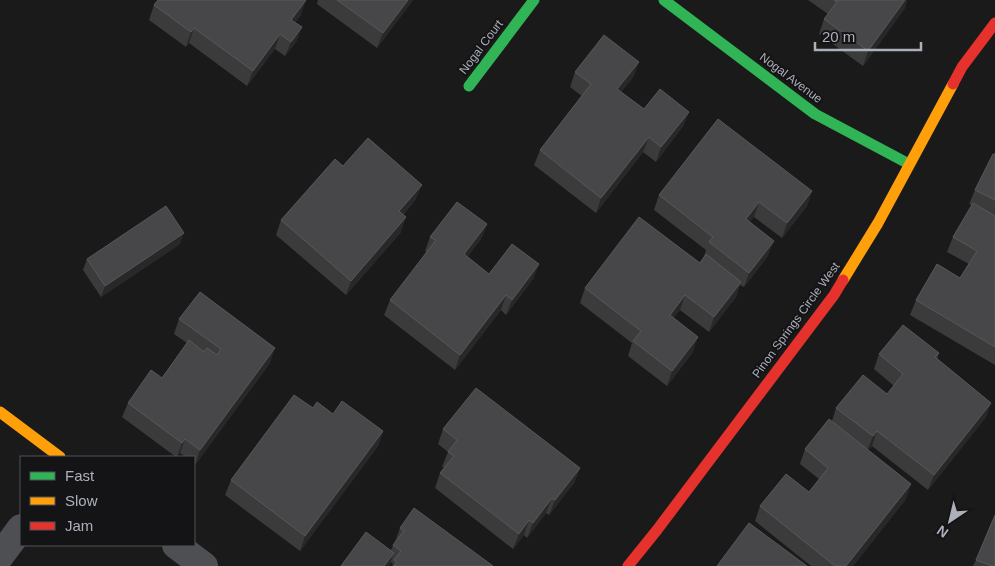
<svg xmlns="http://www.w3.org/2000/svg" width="995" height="566" font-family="Arial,sans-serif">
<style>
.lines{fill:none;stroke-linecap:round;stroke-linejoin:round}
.street{stroke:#4e4f53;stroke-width:28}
.fast{stroke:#30b455;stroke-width:11}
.slow{stroke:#ff9f0a;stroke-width:11}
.jam{stroke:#e5322d;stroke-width:11}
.wall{fill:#3b3b3c}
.shaded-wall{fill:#282828}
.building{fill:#474749;stroke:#57585b}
.labels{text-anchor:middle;stroke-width:4;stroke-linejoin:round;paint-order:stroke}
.street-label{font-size:12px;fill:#acb0ba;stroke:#141416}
</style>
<rect width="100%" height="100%" fill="#1a1a1a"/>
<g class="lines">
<!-- street -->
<g class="street">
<polyline points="176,545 204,566"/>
<polyline points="0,556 21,528"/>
</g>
<!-- fast -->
<g class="fast">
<polyline points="664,0 815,114 909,164"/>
<polyline points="469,86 534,0"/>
</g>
<!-- slow -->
<g class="slow">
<polyline points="843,280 878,223 953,84"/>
<polyline points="0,412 60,457"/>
</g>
<!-- jam -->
<g class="jam">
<polyline points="953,84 962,67 995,23"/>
<polyline points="628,566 657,530 834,295 843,280"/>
</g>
</g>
<!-- wall -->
<g class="wall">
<polygon points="318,0 413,0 377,48 317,4"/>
<polygon points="808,0 907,0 905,8 863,66 819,34 824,19 828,14"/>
<polygon points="154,5 301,15 295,22 302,27 296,42 285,56 275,49 247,86 189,43 186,47 149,20"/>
<polygon points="575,72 634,76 621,92 644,109 689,112 683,126 656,162 643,152 596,213 534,165 540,150 582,96 570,87"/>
<polygon points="995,154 995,365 910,315 916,300 960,278 969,264 947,252 953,237 972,205 969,204 975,190"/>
<polygon points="343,166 416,199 403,215 401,232 346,295 276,235 281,220"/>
<polygon points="812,191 807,206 782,238 754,217 749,222 768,256 744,287 740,285 736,297 709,332 680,310 673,318 693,352 667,386 628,356 632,343 580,303 585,288 700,263 704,257 706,250 654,210 659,195"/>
<polygon points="487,224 481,239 467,257 489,274 539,264 533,279 506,315 501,310 455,370 384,315 390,300 427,253 425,251 430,237"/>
<polygon points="180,244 101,297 83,270 87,259"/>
<polygon points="179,319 270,363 195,465 194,464 194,457 185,457 180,453 177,457 176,457 122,417 128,403 162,378 187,343 174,334"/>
<polygon points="939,353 937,359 991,403 986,417 928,490 872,446 868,450 906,499 853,566 811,566 755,521 760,506 809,492 819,479 800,464 805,449 832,421 836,408 887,394 894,386 874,369 879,354"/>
<polygon points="313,408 333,414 383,431 378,446 300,551 225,495 231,480"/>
<polygon points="443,429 580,468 574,483 549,515 546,513 527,538 524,535 513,549 435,488 440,473 445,468 442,467 448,452 438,444"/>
<polygon points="400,528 493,566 392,566 393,564 391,562 389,566 341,566 391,550 393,545 395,542"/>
<polygon points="976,560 995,566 973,566"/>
</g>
<!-- shaded-wall -->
<g class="shaded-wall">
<polygon points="306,0 301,15 286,35 291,20"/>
<polygon points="408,0 413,0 377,48 383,33"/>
<polygon points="905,0 907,0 905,8 863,66 868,51"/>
<polygon points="302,27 296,42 285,56 291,42"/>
<polygon points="194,28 189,43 186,47 191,32"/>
<polygon points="280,34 275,49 247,86 253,71"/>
<polygon points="639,62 634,76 612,104 617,89"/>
<polygon points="689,112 683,126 656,162 661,147"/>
<polygon points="649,137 643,152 596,213 601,198"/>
<polygon points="422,185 416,199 393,226 399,211"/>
<polygon points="812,191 807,206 782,238 787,223"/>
<polygon points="759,202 754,217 740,234 746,219"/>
<polygon points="406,217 401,232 346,295 351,281"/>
<polygon points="487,224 481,239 458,269 464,254"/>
<polygon points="184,233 180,244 101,297 105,286"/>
<polygon points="774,241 768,256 744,287 749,273"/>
<polygon points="539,264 533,279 506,315 512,300"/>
<polygon points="741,282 736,297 709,332 714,317"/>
<polygon points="506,295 501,310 455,370 460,355"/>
<polygon points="685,295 680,310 664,330 670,315"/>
<polygon points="698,337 693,352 667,386 672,371"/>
<polygon points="275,348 270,363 195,465 200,450"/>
<polygon points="991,403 986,417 928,490 934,475"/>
<polygon points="383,431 378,446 300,551 305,536"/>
<polygon points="877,431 872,446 867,451 873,436"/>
<polygon points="185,439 180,453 177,457 182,443"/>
<polygon points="580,468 574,483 549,515 555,500"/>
<polygon points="911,484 906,499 853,566 846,566"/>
<polygon points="552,498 546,513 527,538 533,523"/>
<polygon points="529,520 524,535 513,549 519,534"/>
<polygon points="394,553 389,566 384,566"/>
</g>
<!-- building -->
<g class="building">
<polygon points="158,0 306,0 291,20 302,27 291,42 280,34 253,71 194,28 191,32 154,5"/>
<polygon points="337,0 408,0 383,33"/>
<polygon points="834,0 905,0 868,51 824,19 837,2"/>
<polygon points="604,35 639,62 617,89 644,109 660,89 689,112 661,147 649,137 601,198 540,150 591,84 575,72"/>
<polygon points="718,119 812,191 787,223 759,202 746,219 774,241 749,273 709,242 713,237 659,195"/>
<polygon points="368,138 422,185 399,211 406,217 351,281 281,220 335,159 343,166"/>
<polygon points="993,154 995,154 995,200 975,190"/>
<polygon points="457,202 487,224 464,254 489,274 512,244 539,264 512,300 506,295 460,355 390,300 436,240 430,237"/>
<polygon points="973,203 995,216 995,347 916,300 937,264 960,278 977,251 953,237"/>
<polygon points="166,206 184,233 105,286 87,259"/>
<polygon points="639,217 700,263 706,254 741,282 714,317 685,295 670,315 698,337 672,371 633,341 641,331 585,288"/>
<polygon points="200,292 275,348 200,450 185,439 182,443 128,403 151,370 162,378 189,340 204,352 207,348 217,355 221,349 179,319"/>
<polygon points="903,325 939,353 935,357 991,403 934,475 877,431 873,436 836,408 863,375 887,394 903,374 879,354"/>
<polygon points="476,388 580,468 555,500 552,498 533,523 529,520 519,534 440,473 454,456 448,452 457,440 443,429"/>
<polygon points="294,395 313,408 317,402 333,414 342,401 383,431 305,536 231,480"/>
<polygon points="829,419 911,484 846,566 835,566 760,506 786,474 809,492 828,468 805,449"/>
<polygon points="414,508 493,566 394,566 397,562 394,560 401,551 393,545 404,531 400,528"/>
<polygon points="995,515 995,566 992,566 976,560"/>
<polygon points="749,523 807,566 717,566"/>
<polygon points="366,532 394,553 384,566 341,566"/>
</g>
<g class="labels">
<!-- street labels -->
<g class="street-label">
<text transform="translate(481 47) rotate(-53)" y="4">Nogal Court</text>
<text transform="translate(791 78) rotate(37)" y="4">Nogal Avenue</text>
<text transform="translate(796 320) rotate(-54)" y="4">Pinon Springs Circle West</text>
</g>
</g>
<!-- legend -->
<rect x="20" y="456" width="175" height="90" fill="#141416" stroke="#515258"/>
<rect x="30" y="472" width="25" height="8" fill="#30b455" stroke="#515258"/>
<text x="65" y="481" font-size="15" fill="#acb0ba">Fast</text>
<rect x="30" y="497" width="25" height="8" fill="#ff9f0a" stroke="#515258"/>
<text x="65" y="506" font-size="15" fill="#acb0ba">Slow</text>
<rect x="30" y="522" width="25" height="8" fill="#e5322d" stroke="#515258"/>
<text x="65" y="531" font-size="15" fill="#acb0ba">Jam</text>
<!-- north arrow -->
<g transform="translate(950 521) rotate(215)" stroke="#141416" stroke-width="4" paint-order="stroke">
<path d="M0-4L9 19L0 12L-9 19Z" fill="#acb0ba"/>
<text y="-8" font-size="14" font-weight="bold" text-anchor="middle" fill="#acb0ba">N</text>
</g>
<!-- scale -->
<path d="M815 42v8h106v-8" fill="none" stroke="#acb0ba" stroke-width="2.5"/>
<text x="822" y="42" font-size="15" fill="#acb0ba" stroke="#141416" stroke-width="4" paint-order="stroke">20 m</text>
</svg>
